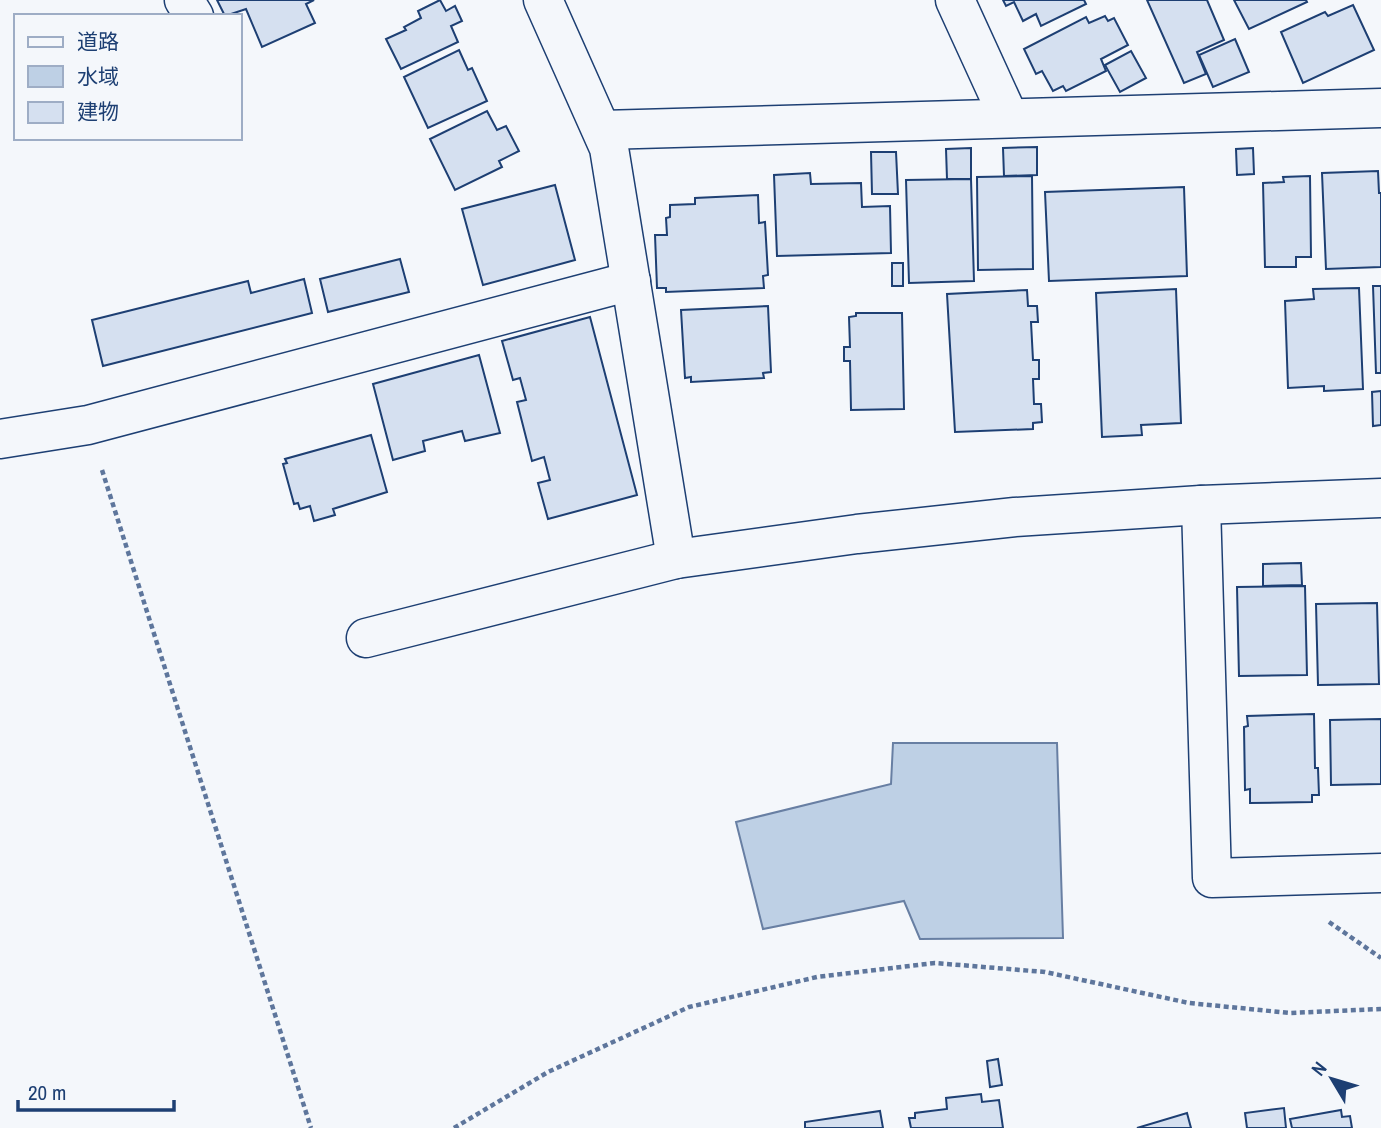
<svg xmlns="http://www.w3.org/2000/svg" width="1381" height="1128" font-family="'Archivo Narrow','Noto Sans JP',sans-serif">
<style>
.water{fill:#bed0e5;stroke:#687fa3;stroke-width:2}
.building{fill:#d5e0f0;stroke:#1d3f73;stroke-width:2}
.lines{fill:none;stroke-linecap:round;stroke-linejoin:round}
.street-casing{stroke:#1d3f73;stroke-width:41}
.secondary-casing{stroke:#1d3f73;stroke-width:41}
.path{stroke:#5e769c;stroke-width:4.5;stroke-dasharray:5 3.5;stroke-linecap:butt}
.street{stroke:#f4f7fb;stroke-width:38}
.secondary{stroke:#f4f7fb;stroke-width:38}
</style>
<rect width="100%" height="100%" fill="#f4f7fb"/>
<!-- water -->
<polygon class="water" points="893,743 1057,743 1063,938 920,939 904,901 763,929 736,822 891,784"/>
<!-- building -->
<g class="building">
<polygon points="217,0 314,0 306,4 315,23 262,47 246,9 225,16"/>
<polygon points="440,0 446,11 455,6 462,21 451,26 458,42 401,69 386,39 406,30 404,27 421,18 418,11"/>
<polygon points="1003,0 1084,0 1086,4 1041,26 1036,14 1023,21 1014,2 1006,6"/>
<polygon points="1147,0 1207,0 1224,40 1197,52 1206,74 1184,83"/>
<polygon points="1234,0 1306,0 1307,2 1249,29"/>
<polygon points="1353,5 1374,50 1303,83 1281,32 1325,12 1328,16"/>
<polygon points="1105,16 1108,21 1114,18 1128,45 1101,59 1106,71 1066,91 1063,86 1053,91 1042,71 1036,74 1024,49 1086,17 1089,23"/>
<polygon points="1235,39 1249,72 1213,87 1199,55"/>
<polygon points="459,50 468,70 472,68 487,101 428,128 404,77"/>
<polygon points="1131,51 1146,78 1120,92 1105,65"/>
<polygon points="487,111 497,130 506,126 519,151 499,161 502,167 455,190 430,139"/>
<polygon points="1037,147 1037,175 1004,176 1003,148"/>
<polygon points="971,148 971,179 947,179 946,149"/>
<polygon points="1253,148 1254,174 1237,175 1236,149"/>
<polygon points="871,152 896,152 898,194 872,194"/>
<polygon points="1378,171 1379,193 1381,193 1381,267 1326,269 1322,173"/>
<polygon points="810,173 811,184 861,183 862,207 890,206 891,253 777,256 774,175"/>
<polygon points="1032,176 1033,269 978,270 977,177"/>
<polygon points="1310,176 1311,257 1296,257 1296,267 1265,267 1263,183 1284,182 1283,177"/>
<polygon points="971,179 974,281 909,283 906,180"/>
<polygon points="555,185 575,260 483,285 462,209"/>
<polygon points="1184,187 1187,276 1049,281 1045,192"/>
<polygon points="758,195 759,223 765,222 768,275 763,276 764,288 666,292 666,288 657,288 655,235 667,235 666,218 670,217 670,205 695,204 695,198"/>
<polygon points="400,259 409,292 328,312 320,279"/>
<rect x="892" y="263" width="11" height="23"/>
<polygon points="304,279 312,313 103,366 92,320 248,281 251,293"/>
<polygon points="1373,286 1381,286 1381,373 1376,373"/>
<polygon points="1359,288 1363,389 1324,391 1324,386 1288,388 1285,301 1314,299 1313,289"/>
<polygon points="1176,289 1181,423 1141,425 1142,435 1102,437 1096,293"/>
<polygon points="1027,290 1028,306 1037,306 1038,322 1031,322 1033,360 1039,360 1039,379 1033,379 1034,404 1041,404 1042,422 1033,423 1033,429 955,432 947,294"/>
<polygon points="768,306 771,372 763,373 764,378 691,382 691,377 685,378 681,310"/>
<polygon points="856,313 902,313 904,409 851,410 850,361 844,361 844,347 850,347 849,317 856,316"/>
<polygon points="590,317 637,495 548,519 538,483 550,480 544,457 532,461 517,402 526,400 520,378 513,380 502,341"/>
<polygon points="479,355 500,433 465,441 462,431 423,441 425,451 393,460 373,384"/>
<polygon points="1381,391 1381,425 1373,426 1372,392"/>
<polygon points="371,435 387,492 333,509 335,515 314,521 310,506 300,509 298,503 294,504 283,464 287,463 285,459"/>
<polygon points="1301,563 1302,585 1263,586 1263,564"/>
<polygon points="1305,586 1307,675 1239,676 1237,587"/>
<polygon points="1377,603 1379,684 1318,685 1316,604"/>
<polygon points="1314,714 1315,768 1318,768 1319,795 1312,795 1312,802 1250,803 1250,789 1245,790 1244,727 1248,726 1247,716"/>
<polygon points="1381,719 1381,784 1331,785 1330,720"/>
<polygon points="998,1059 1002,1085 990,1087 987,1061"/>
<polygon points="981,1094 982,1102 999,1100 1003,1128 911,1128 909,1118 915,1118 915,1113 947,1109 946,1098"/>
<polygon points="1284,1108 1286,1128 1247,1128 1245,1113"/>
<polygon points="1341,1110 1342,1117 1350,1116 1352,1128 1292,1128 1290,1119"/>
<polygon points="880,1111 883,1128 805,1128 805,1122"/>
<polygon points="1187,1113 1191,1128 1137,1128"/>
</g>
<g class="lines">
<defs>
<g id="street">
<polyline points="184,0 194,16"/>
<polyline points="543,0 609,148 676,559"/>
<polyline points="955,0 1009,118"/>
<polyline points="602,130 1381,108"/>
<polyline points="0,439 88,425 631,281"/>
<polyline points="1201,505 1212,878 1381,873"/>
</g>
<polyline id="secondary" points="366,638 676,559 857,534 1015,517 1201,505 1381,498"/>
</defs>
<!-- street casing -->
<use href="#street" class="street-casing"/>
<!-- secondary casing -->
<use href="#secondary" class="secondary-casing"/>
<!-- path -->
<g class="path">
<polyline points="102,470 311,1128"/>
<polyline points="1329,922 1381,958"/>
<polyline points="454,1128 548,1072 689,1007 817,977 935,963 1045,972 1189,1003 1290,1013 1381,1009"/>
</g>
<!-- street -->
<use href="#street" class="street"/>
<!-- secondary -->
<use href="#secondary" class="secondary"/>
</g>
<!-- legend -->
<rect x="14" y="14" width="228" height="126" fill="#f4f7fb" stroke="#9eadc5" stroke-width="2"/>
<rect x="28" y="37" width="35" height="10" fill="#f4f7fb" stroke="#9eadc5" stroke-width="2"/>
<text x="77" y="49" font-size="21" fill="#1d3f73">道路</text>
<rect x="28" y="66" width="35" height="21" fill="#bed0e5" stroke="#9eadc5" stroke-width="2"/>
<text x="77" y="84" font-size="21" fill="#1d3f73">水域</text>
<rect x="28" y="102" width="35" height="21" fill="#d5e0f0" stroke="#9eadc5" stroke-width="2"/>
<text x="77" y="119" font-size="21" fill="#1d3f73">建物</text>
<!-- north arrow -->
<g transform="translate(1332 1079) rotate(308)" stroke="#f4f7fb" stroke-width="5" paint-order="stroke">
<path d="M0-5L12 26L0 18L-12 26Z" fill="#1d3f73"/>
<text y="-10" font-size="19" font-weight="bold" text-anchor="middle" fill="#1d3f73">N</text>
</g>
<!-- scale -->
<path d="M18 1100v10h156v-10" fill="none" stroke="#1d3f73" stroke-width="3.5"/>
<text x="28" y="1100" font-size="21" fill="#1d3f73" stroke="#f4f7fb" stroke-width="5" paint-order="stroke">20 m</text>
</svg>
